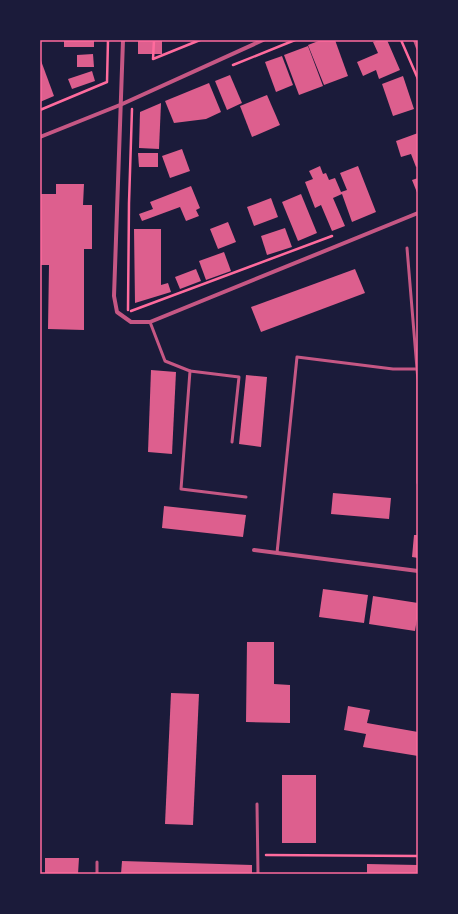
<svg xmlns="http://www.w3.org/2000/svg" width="458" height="914" font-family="'DejaVu Sans',sans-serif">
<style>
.building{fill:#dd5f8e}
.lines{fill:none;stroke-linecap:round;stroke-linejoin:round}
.path{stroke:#ff6b9d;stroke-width:2.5}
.service{stroke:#c65784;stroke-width:3}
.minor{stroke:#c65784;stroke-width:4}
.neatline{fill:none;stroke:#ff6b9d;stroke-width:1.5}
</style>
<rect width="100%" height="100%" fill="#1b1b3a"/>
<!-- building -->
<g class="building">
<rect x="64" y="40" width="30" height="7"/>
<rect x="138" y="40" width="24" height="14"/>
<polygon points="321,40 335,40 348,76 324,85 308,45"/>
<polygon points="379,40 387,40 400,70 379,79 376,70 363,76 357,62 378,53 373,42"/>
<polygon points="308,46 323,86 299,95 284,55"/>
<polygon points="93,54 94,67 77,67 77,55"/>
<polygon points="282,56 293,85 276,92 265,62"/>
<polygon points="40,58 54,96 40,102"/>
<polygon points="92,71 95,81 72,89 68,79"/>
<polygon points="230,75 242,103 227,110 215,81"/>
<polygon points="403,76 414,109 393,116 382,84"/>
<polygon points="209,83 221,112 206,119 174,123 165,101"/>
<polygon points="267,95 280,125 252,137 240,106"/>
<polygon points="161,103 159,149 139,148 140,112"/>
<polygon points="418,133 418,166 416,167 411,154 401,157 396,141"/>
<polygon points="182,149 190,171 170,178 162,156"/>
<polygon points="138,153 158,153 158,167 139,167"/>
<polygon points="320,166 323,174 326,173 329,180 335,178 341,192 347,190 340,173 358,166 376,212 352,222 342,194 333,198 345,226 332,231 321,205 315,208 305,182 313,179 309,171"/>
<polygon points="418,178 418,195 412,180"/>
<polygon points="56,184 84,184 83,205 92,205 92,249 84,249 84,330 48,329 49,265 40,265 40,194 56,194"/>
<polygon points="191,186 200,208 196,210 199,216 186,221 180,207 142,221 139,214 153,209 150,202"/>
<polygon points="301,194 317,233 298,241 282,202"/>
<polygon points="271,198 278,217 254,226 247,207"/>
<polygon points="228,222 236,242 218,249 210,229"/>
<polygon points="285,228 292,247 267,255 261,236"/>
<polygon points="134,229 161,229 161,285 168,283 171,292 135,303"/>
<polygon points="224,252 231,271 206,280 199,261"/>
<polygon points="196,269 201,281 180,289 175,277"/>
<polygon points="355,269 365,293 261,332 251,307"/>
<polygon points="151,370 176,372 172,454 148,452"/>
<polygon points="246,375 267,377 261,447 239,444"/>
<polygon points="333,493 391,498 389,519 331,514"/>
<polygon points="164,506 246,515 243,537 162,528"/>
<polygon points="414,535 418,535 418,558 412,557"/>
<polygon points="323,589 368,595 364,623 319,617"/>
<polygon points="373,596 418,603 418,613 415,631 369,624"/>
<polygon points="247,642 274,642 274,684 290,685 290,723 246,722"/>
<polygon points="171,693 199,694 193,825 165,824"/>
<polygon points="348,706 370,710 367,723 418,732 418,756 363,747 366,734 344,730"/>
<rect x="282" y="775" width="34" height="68"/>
<polygon points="45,858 79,858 78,874 45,874"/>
<polygon points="122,861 252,865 252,874 121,874"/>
<polygon points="367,864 418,865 418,874 367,874"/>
</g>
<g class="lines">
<!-- path -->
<g class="path">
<polyline points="154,40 153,59 200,40"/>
<polyline points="401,40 418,79"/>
<polyline points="233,65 295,40"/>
<polyline points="40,110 107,82 108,40"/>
<polyline points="128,310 129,203 132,109"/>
<polyline points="131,311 332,236"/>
<polyline points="266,855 418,856"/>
</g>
<!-- service -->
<g class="service">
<polyline points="407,248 418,381 418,483"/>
<polyline points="150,322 165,361 190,371 181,489 246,497"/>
<polyline points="190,371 239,377 232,442"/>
<polyline points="277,553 297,357 393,369 418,369"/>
<polyline points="257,804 258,874"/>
<polyline points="97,862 97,874"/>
</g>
<!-- minor -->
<g class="minor">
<polyline points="123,40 114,296 117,312 131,322 150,322 418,213"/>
<polyline points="415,40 418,48"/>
<polyline points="40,137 120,105 263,40"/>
<polyline points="254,550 418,571"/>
</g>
</g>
<!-- border -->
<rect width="458" height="914" fill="none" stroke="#1b1b3a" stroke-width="82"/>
<rect x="41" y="41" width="376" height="832" class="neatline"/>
</svg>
